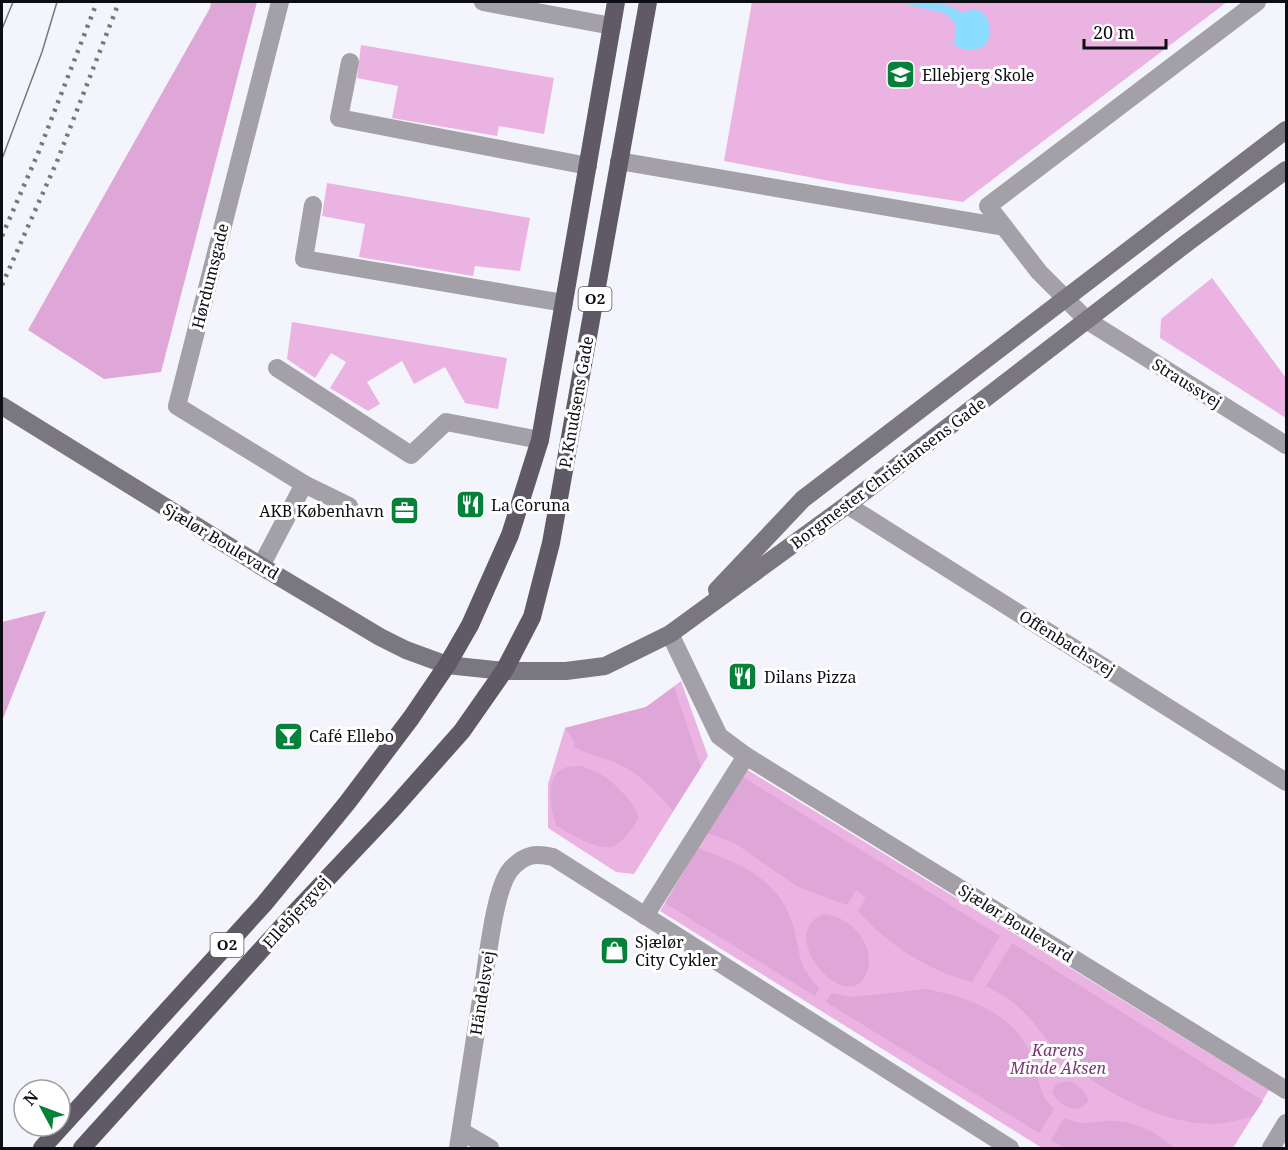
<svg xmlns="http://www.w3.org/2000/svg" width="1288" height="1150" font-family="'Noto Serif',serif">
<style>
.green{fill:#eab3e2}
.forest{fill:#dfa6d8}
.water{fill:#8bdcff}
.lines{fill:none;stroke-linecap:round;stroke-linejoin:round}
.street{stroke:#a3a0a7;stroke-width:18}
.secondary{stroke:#7b7781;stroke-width:18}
.primary{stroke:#5f5a66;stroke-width:18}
.tram{stroke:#77787e;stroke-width:1.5}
.rail{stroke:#77787e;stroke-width:4.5;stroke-dasharray:3 6;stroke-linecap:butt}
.labels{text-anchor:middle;stroke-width:6;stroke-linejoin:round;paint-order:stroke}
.shield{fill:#fff;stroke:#56565a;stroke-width:1.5}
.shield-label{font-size:15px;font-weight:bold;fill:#0d0e14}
.poi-label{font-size:16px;fill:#0d0e14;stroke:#fff;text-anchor:start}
.street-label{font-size:16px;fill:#0d0e14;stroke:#fff}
.park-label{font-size:16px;font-style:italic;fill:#793672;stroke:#fff}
</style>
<rect width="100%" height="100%" fill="#f4f5fc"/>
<!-- green -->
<g class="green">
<polygon points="752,2 1227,2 963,202 846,184 724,161"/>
<polygon points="361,45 554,78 544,134 499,126 497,136 392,118 398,86 357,78"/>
<polygon points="327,183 530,218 520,271 475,266 473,276 359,257 365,224 322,216"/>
<polygon points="1212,278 1286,378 1286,418 1160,338 1161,319"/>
<polygon points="292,322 507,358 498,409 465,403 445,367 414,384 402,361 367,382 380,404 368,411 330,388 346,362 331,353 315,378 287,359"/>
<polygon points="681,681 708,756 634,874 616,872 548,828 548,784 565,728 646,707"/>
<polygon points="746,769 1269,1090 1233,1148 1042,1148 660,911"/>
</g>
<!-- forest -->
<g class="forest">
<polygon points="211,2 257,2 161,372 104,379 28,330 210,8"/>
<polygon points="46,611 2,721 2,622"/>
<path d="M674,687L701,767L673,811C656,792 640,773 616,763C602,756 586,755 573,746L575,743L565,728L646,707Z"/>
<path d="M582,766C588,769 595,771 600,774C614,782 634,802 639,817C634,827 624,841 614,846C599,852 568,833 556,825C550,808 544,773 567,767C572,766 578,767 582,766Z"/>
<path d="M741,776L1000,936L972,982C927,970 888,945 858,911L866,898L856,890L847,905L798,887L736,844L707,833Z"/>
<path d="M698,848C738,864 776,876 792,922C802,953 794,961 819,988L815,996L665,903Z"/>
<path d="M823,914C849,915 877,945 867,972C850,1020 773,936 823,914Z"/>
<path d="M1012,943L1263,1101L1253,1116C1241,1119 1229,1123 1217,1124C1161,1125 1095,1089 1057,1051C1042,1036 1030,1015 1013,1002C1005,996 995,991 986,986Z"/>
<path d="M925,989C970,997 1019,1015 1034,1063C1040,1083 1039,1094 1054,1109L1039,1133L826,1002L831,993L854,997Z"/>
<path d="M1070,1081C1079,1086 1086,1091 1088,1101C1077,1117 1060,1105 1052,1093L1056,1084Z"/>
<path d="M1064,1118C1085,1126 1086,1122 1106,1121C1131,1119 1156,1131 1174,1148H1065L1051,1140Z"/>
</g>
<!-- water -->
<path class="water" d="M904,2C924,1 945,1 962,13C985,1 995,24 987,43C978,52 964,52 954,44L956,24L945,13L905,4Z"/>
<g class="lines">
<!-- street -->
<g class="street">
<polyline points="483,2 612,26"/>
<polyline points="1257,2 988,206 1039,272 1088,321 1286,445"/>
<polyline points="350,62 339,118 588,166"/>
<polyline points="619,161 1004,227"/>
<polyline points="313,205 304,259 564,303"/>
<polyline points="277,368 411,455 446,422 540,440"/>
<polyline points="304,484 349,506"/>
<polyline points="847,505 1286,782"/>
<polyline points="261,566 304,484 177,406 280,2"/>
<polyline points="670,634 719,736 746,756 1286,1090"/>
<polyline points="645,916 746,756"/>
<polyline points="461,1131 490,1148"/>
<path d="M458,1148C466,1097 474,1045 482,993C487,965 494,888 511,869C525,854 535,853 553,857L1010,1148"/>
<polyline points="1271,1148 1286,1123"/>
</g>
<!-- secondary -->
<g class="secondary">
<polyline points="2,406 261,566 380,637 406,650 447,665 504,671 566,671 605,666 670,634 847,505 1188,242 1286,170"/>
<polyline points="717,590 803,499 1286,130"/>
</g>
<!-- primary -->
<g class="primary">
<polyline points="42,1148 264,904 347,803 411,718 447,665 470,625 510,535 540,440 616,2"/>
<polyline points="82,1148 289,919 392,810 462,731 504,671 532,617 551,543 648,2"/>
</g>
<!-- tram -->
<g class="tram">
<polyline points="2,29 13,2"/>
<polyline points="2,159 42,52 57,2"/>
</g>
<!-- rail -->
<g class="rail">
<polyline points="2,236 39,151 97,2"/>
<polyline points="2,285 58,159 119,2"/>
</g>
</g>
<!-- icons -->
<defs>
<symbol id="school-square" viewBox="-11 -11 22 22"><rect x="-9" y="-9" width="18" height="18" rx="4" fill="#068139" stroke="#fff"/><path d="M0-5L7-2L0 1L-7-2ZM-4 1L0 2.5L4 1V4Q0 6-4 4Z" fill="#fff"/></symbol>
<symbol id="restaurant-square" viewBox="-11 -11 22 22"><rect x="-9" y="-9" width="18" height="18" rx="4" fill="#068139" stroke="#fff"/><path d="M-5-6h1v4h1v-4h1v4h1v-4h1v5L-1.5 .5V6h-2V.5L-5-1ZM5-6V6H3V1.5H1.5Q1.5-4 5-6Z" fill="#fff"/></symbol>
<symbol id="office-square" viewBox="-11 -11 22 22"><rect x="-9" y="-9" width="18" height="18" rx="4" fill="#068139" stroke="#fff"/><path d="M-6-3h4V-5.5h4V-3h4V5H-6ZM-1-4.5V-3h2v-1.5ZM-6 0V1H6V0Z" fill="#fff"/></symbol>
<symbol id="bar-square" viewBox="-11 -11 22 22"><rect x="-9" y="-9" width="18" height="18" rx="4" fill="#068139" stroke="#fff"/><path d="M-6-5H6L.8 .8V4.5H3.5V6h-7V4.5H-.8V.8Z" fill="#fff"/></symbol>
<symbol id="shop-square" viewBox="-11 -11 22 22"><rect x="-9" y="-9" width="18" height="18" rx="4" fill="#068139" stroke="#fff"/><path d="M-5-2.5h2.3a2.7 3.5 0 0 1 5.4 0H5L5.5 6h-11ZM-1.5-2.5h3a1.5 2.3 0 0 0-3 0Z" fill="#fff"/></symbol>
</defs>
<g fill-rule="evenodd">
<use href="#school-square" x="884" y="58" width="33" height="33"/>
<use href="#restaurant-square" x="454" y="488" width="33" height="33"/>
<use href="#office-square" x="388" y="494" width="33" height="33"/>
<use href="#restaurant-square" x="726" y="660" width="33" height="33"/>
<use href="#bar-square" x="272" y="720" width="33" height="33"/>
<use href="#shop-square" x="598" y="934" width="33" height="33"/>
</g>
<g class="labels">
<!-- shield labels -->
<g class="shield">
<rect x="578.5" y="287" width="33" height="24" rx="4.5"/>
<rect x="210.5" y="933" width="33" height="24" rx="4.5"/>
</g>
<g class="shield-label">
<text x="595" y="304">O2</text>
<text x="227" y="950">O2</text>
</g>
<!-- poi labels -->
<g class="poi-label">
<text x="922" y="81">Ellebjerg Skole</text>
<text x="491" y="511">La Coruna</text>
<text x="384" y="517" text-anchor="end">AKB København</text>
<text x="764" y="683">Dilans Pizza</text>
<text x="309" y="742">Café Ellebo</text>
<text x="635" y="948">Sjælør<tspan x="635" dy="18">City Cykler</tspan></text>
</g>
<!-- street labels -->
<g class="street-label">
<text transform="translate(210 276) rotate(-76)" y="6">Hørdumsgade</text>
<text transform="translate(1187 383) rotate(32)" y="6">Straussvej</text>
<text transform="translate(576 402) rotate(-80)" y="6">P. Knudsens Gade</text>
<text transform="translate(888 473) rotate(-37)" y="6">Borgmester Christiansens Gade</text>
<text transform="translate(221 541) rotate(31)" y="6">Sjælør Boulevard</text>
<text transform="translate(1067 643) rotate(32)" y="6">Offenbachsvej</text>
<text transform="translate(296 912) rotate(-48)" y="6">Ellebjergvej</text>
<text transform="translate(1016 923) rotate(32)" y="6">Sjælør Boulevard</text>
<text transform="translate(482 993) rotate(-81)" y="6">Händelsvej</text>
</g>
<!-- park labels -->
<g class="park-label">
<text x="1058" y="1056">Karens<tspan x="1058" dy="18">Minde Aksen</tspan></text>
</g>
</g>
<!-- border -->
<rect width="1288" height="1150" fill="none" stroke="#0d0e14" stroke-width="6"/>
<!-- north arrow -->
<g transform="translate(42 1108) rotate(311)"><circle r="28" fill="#ffffff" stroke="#9e9fa1" stroke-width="1.5"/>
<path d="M0-4.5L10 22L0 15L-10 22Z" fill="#068139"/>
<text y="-9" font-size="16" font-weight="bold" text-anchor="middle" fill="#0d0e14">N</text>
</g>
<!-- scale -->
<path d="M1084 39v9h82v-9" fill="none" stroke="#0d0e14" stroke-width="3"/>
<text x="1093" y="39" font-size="18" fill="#0d0e14" stroke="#ffffff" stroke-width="4.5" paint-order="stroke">20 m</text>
</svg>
